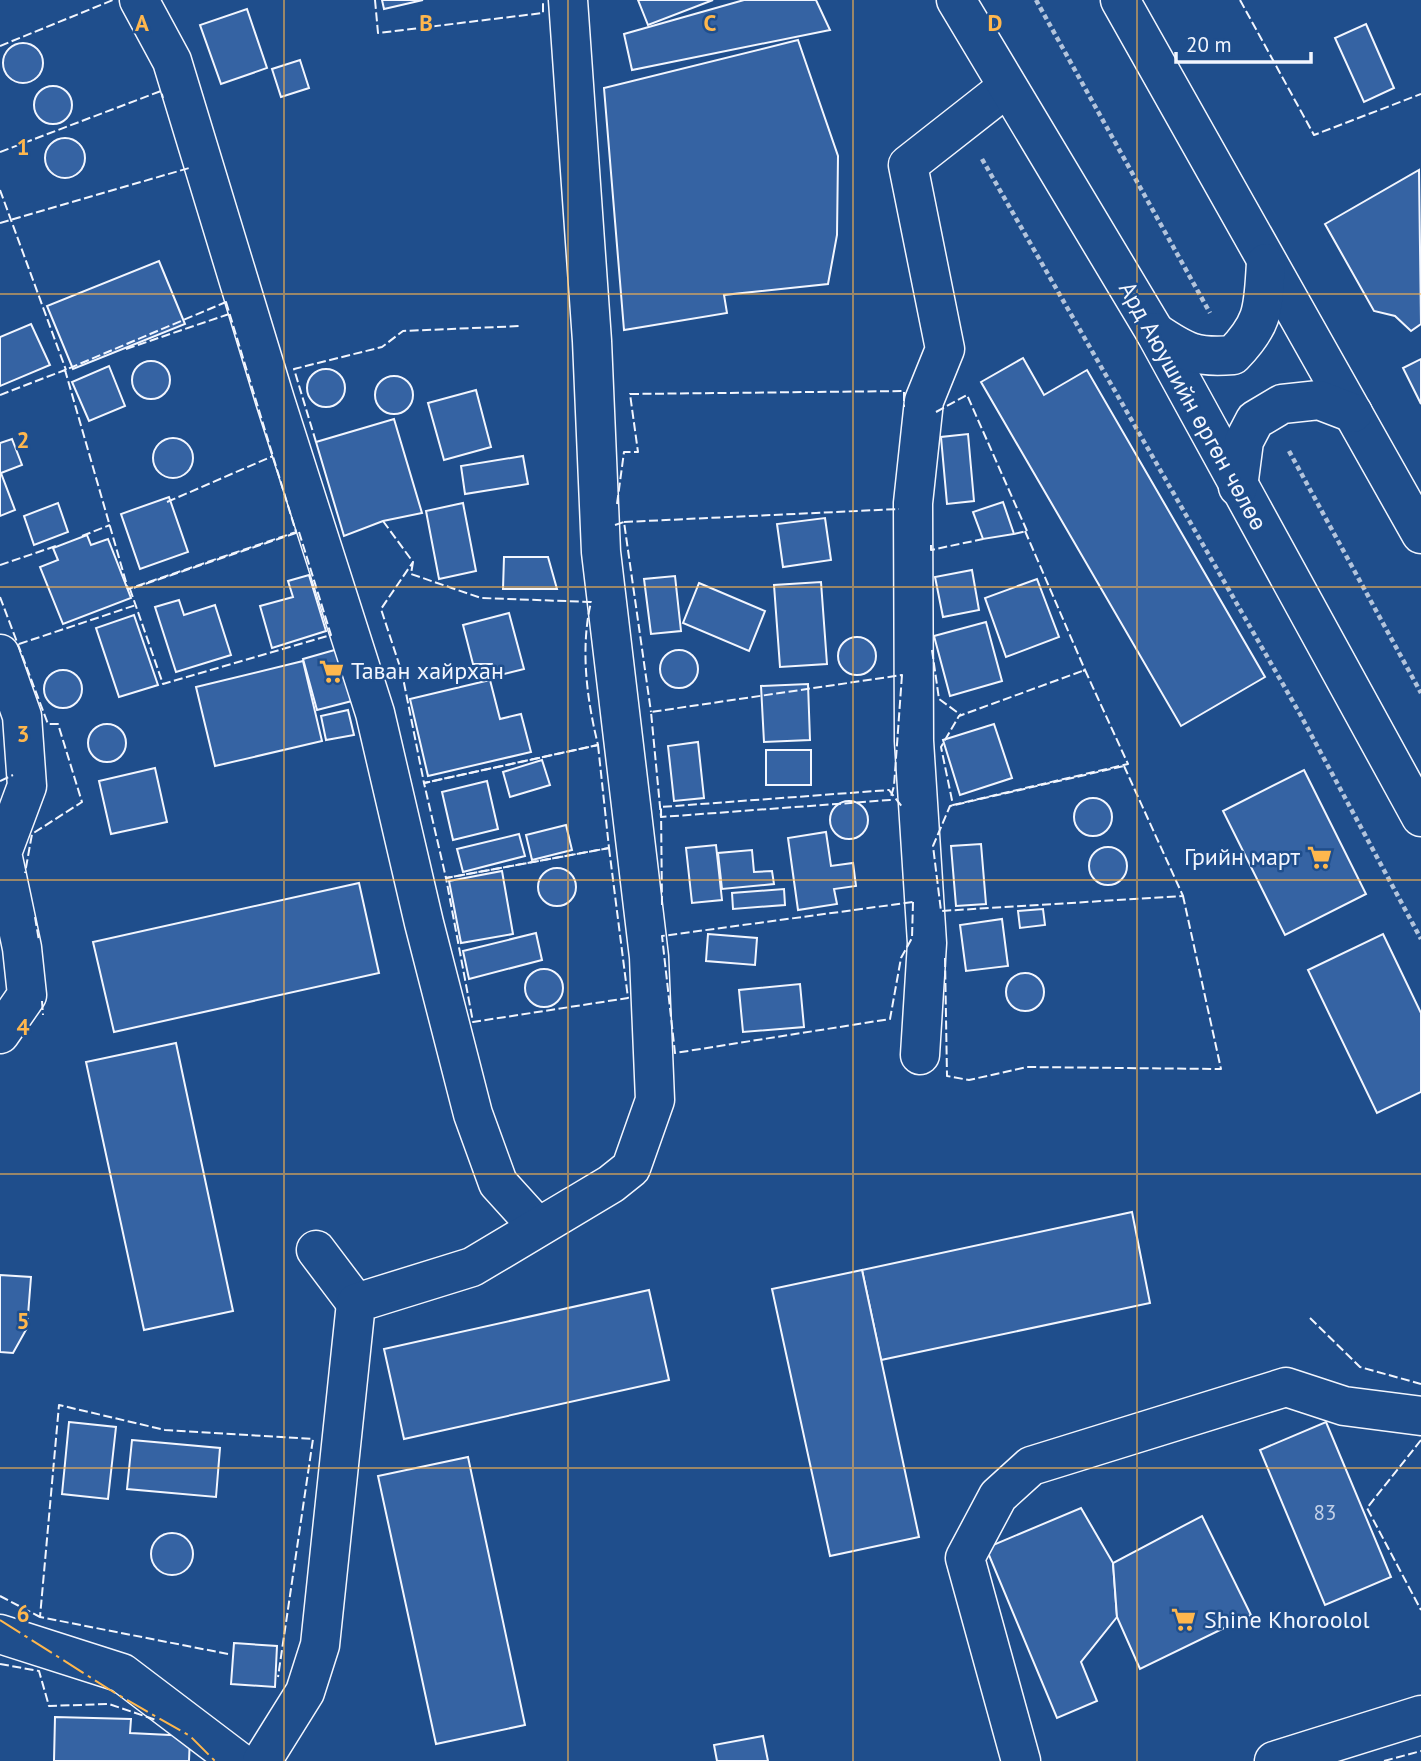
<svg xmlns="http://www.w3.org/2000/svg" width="1421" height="1761" font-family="'PT Sans',sans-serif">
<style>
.building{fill:#3563a3;stroke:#f2f6ff;stroke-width:2}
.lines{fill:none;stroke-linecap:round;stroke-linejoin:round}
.minor-casing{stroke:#f2f6ff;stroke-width:41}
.major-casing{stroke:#f2f6ff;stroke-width:41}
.path{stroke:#b3c4dc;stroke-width:4.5;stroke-dasharray:5 3.5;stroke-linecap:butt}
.minor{stroke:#1f4e8c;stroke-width:38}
.major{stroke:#1f4e8c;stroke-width:38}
.fence{stroke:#f2f6ff;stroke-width:2;stroke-dasharray:9 3.5;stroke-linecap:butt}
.power{stroke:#ffb74d;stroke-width:2;stroke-dasharray:24 5 3.5 5;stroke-linecap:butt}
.grid{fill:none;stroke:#ffb74d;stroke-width:2;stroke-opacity:0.55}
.labels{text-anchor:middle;stroke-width:5;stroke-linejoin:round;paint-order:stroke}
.number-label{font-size:21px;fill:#c3d1e8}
.street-label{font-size:24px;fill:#f2f6ff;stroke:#1f4e8c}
.poi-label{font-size:24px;fill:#f2f6ff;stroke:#1f4e8c;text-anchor:start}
.grid-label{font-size:23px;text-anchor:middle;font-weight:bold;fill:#ffb74d;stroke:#1f4e8c;stroke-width:5;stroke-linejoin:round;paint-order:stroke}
</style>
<rect width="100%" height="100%" fill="#1f4e8c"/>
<!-- building -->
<g class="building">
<polygon points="382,0 423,0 384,9"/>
<polygon points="638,0 713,0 648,25"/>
<polygon points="744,0 816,0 830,30 632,70 624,34"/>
<polygon points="247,9 267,68 221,84 200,25"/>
<polygon points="1366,24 1394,88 1364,102 1335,38"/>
<polygon points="798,40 838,156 837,235 828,284 724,295 727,313 624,330 604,88"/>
<circle cx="23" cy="63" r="20"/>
<polygon points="300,60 309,88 281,97 272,69"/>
<circle cx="53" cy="105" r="19"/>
<circle cx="65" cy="158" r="20"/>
<polygon points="1419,170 1421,324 1411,331 1395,316 1374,311 1325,224"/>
<polygon points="159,261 185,324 73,369 47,306"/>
<polygon points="31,324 50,365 0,386 0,337"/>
<polygon points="1023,358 1044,395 1087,370 1265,677 1181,726 981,382"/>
<polygon points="1421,359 1421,404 1403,368"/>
<circle cx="151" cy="380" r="19"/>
<polygon points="109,366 125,406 89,421 72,382"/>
<circle cx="326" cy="388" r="19"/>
<circle cx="394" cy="395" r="19"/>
<polygon points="476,390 491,447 444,460 428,403"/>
<polygon points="394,419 422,513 383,521 344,536 316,442"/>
<polygon points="968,434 974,501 947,504 941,437"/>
<circle cx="173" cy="458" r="20"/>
<polygon points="12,439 22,465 1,473 15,510 0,516 0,443"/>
<polygon points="523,456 528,484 465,494 461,466"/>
<polygon points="169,497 188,552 140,569 121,514"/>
<polygon points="1003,502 1014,534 983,539 973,512"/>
<polygon points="58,503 68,532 34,545 24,516"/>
<polygon points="463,503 476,571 439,579 426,511"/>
<polygon points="825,518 831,560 783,567 777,524"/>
<polygon points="87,535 91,545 108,539 131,598 63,624 40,567 58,560 53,548"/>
<polygon points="504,557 548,557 557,589 503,589"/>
<polygon points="972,570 979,610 943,617 935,577"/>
<polygon points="309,575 326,631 272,648 260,606 293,597 288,581"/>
<polygon points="675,576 681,631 651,634 644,579"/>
<polygon points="1037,579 1059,637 1006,657 985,598"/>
<polygon points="821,582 827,664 780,667 774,585"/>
<polygon points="699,583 765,611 749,651 683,623"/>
<polygon points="179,600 184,615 215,605 231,655 176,672 155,607"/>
<polygon points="509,613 524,669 496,676 492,664 473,664 463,625"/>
<polygon points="134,615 158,685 119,697 96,628"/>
<polygon points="986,622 1002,681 950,696 934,636"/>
<circle cx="857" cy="656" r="19"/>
<polygon points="338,649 352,701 317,710 303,659"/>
<circle cx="679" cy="669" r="19"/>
<polygon points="303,661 322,741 215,766 196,687"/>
<circle cx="63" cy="689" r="19"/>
<polygon points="490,680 500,719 521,714 531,752 428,776 410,699"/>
<polygon points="808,684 810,740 764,742 761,686"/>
<polygon points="348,710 354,735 326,740 321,716"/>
<polygon points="994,724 1012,778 960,795 943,740"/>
<circle cx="107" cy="743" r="19"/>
<polygon points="698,742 704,798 674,801 668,746"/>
<rect x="766" y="750" width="45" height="35"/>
<polygon points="542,760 550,785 510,797 503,772"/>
<polygon points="155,768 167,822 111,834 99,781"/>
<polygon points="1304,770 1366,894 1285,935 1223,811"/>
<polygon points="487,781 498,829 453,840 442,792"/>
<circle cx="1093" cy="817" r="19"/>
<circle cx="849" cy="820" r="19"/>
<polygon points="566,825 572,850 532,860 526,835"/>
<polygon points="826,832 831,866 853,863 856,886 834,889 837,904 798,910 788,838"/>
<polygon points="519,834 525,856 463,872 457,849"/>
<polygon points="981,844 986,904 956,906 951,846"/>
<polygon points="716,845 722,900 692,903 686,848"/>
<circle cx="1108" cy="866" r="19"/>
<polygon points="752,850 754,872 772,871 774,884 722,889 718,853"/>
<circle cx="557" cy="887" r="19"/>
<polygon points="502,871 513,934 461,943 449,881"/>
<polygon points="359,883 379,973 114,1032 93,942"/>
<polygon points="784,889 785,905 733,909 732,893"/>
<polygon points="1043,909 1045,925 1020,928 1018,911"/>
<polygon points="1002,919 1008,966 966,971 960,925"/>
<polygon points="536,933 542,960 469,979 463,951"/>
<polygon points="708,934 757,938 755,965 706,961"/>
<polygon points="1383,934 1421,1013 1421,1092 1377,1113 1308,970"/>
<circle cx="544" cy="988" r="19"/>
<circle cx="1025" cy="992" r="19"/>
<polygon points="800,984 804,1027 743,1032 739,990"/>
<polygon points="176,1043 233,1311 144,1330 86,1062"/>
<polygon points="1132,1212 1150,1303 881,1360 862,1270"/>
<polygon points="862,1270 919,1537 830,1556 772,1289"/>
<polygon points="0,1275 31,1277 27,1328 13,1353 0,1352"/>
<polygon points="649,1290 669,1380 404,1439 384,1349"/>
<polygon points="69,1422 116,1427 108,1499 62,1494"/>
<polygon points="1326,1422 1391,1577 1325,1605 1260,1450"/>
<polygon points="132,1440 220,1448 216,1497 127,1489"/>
<polygon points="468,1457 525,1725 436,1744 378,1476"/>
<polygon points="1081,1508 1113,1563 1117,1617 1081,1662 1097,1701 1057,1718 986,1548"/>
<polygon points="1202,1516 1251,1615 1140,1669 1117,1617 1113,1563"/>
<circle cx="172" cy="1554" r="21"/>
<polygon points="234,1643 277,1646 275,1687 231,1684"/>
<polygon points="55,1717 131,1719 130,1733 190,1736 189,1761 54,1761"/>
<polygon points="763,1736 768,1761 717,1761 714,1745"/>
</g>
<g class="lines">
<defs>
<g id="minor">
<polyline points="139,0 172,61 275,400 375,713 424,923 473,1114 498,1183 537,1226"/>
<polyline points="0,654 22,716 27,786 2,853 22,948 27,995 0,1034"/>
<polyline points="920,1055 927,943 914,741 913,503 924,401 945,349 908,165 1006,88"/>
<polyline points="316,1250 356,1303"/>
<polyline points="0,1634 122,1673 238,1761"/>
<polyline points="262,1761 305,1692 320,1645 356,1303 472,1267 611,1184 631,1168 655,1100 649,957 601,552 592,341 568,0"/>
<polyline points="1021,1761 965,1558 998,1496 1031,1466 1286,1387 1344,1406 1421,1416"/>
<polyline points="1274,1761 1421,1715"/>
</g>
<g id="major">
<polyline points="956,0 1155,332 1421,817"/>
<polyline points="1120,0 1421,534"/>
<path d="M1155,332C1186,353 1196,358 1233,355C1265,322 1263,308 1266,263"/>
<polyline points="1238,487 1244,441 1255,420 1282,404 1319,400 1353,413"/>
</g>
</defs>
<!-- minor casing -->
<use href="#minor" class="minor-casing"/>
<!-- major casing -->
<use href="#major" class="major-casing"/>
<!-- path -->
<g class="path">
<polyline points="1036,0 1210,313"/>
<polyline points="982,159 1300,714 1421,939"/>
<polyline points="1289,451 1421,693"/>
</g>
<!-- minor -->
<use href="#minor" class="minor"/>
<!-- major -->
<use href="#major" class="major"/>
<!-- fence -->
<g class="fence">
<polyline points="375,0 378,33 543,13 543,0"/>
<polyline points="1240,0 1314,135 1421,94"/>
<polyline points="0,46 113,0"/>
<polyline points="0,152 161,91 163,98"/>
<polyline points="0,190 66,370"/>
<polyline points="0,223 189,168"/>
<polygon points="226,302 296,532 128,589 65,370"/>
<polyline points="126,349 232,313"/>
<polyline points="0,395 65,370 66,374"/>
<polyline points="936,412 967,395 1027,531 1014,534"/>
<polyline points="316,442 294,369 382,347 403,331 521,326"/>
<polyline points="167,502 273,456"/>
<polyline points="617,504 624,452 638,452 630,394 904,391 904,407"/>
<polyline points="383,521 413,562"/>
<polyline points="624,522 899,509"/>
<polyline points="615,525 624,522 651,712"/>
<polyline points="1025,531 1085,670 1083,671"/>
<polygon points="299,532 331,635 163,684 130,589"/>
<polyline points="82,536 110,525"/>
<polyline points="931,545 931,550 983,539"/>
<path d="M413,562L411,574L481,598L591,602C580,649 587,700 598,745L424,783L402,673L381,609Z"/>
<polyline points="0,565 56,546"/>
<polyline points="0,597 48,724 58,724 82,802 32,834 25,873"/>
<polyline points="19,644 136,605"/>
<polyline points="932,650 939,699 961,715"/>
<polygon points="1085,670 1128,764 953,805 941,747 959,716"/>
<polygon points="902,675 894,786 890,800 661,817 651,712"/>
<polygon points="598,745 609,848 446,878 424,783"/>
<polygon points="1124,766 1183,896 941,911 933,846 950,806"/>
<polyline points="0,781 13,775"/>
<polygon points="609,848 628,998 473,1022 446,878"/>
<polygon points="913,902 912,938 901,958 890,1019 675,1053 662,936"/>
<polyline points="662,905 661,807 889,790 903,808"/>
<polyline points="35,917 39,941"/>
<polyline points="945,958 947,1076 969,1080 1027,1067 1221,1069 1183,896"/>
<polyline points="42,1001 43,1015"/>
<polyline points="1310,1318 1360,1367 1421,1384"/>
<polyline points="1421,1440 1367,1508 1421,1610"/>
<polyline points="0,1596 40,1617"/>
<polyline points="228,1654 40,1617 59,1405 165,1430 313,1439 278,1677"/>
<polyline points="0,1664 39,1671 49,1706 109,1704 156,1720"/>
<polyline points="1384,1761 1421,1751"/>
</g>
<!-- power -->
<polyline class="power" points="0,1620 115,1693 190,1736 215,1761"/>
</g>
<!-- grid -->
<path class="grid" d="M284,0V1761M568,0V1761M853,0V1761M1137,0V1761M0,294H1421M0,587H1421M0,880H1421M0,1174H1421M0,1468H1421"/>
<!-- icons -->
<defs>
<symbol id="supermarket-bare" viewBox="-9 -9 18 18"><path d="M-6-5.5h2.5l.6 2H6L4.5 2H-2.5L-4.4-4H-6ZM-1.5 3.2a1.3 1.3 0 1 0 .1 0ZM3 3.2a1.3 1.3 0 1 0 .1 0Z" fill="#ffb74d" stroke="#1f4e8c" stroke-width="2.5" paint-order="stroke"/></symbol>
</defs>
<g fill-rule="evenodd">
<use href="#supermarket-bare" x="314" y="654" width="35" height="35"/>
<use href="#supermarket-bare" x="1302" y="840" width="35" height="35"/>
<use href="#supermarket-bare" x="1166" y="1602" width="35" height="35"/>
</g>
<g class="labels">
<!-- number labels -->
<g class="number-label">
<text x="1325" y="1520">83</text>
</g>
<!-- street labels -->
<g class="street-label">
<text transform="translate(1193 406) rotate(61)" y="8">Ард Аюушийн өргөн чөлөө</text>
</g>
<!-- poi labels -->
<g class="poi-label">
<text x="351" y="679">Таван хайрхан</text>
<text x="1300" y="865" text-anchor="end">Грийн март</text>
<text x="1204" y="1628">Shine Khoroolol</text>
</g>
</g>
<g class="grid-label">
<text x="142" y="31">A</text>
<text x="426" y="31">B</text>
<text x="710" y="31">C</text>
<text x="995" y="31">D</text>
<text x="23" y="155">1</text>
<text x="23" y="448">2</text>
<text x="23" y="742">3</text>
<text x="23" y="1035">4</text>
<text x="23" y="1329">5</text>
<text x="23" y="1622">6</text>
</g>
<!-- scale -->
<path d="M1176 52v10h135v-10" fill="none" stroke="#f2f6ff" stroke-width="3.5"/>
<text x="1186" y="52" font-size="21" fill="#f2f6ff" stroke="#1f4e8c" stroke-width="5" paint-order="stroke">20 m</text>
</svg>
